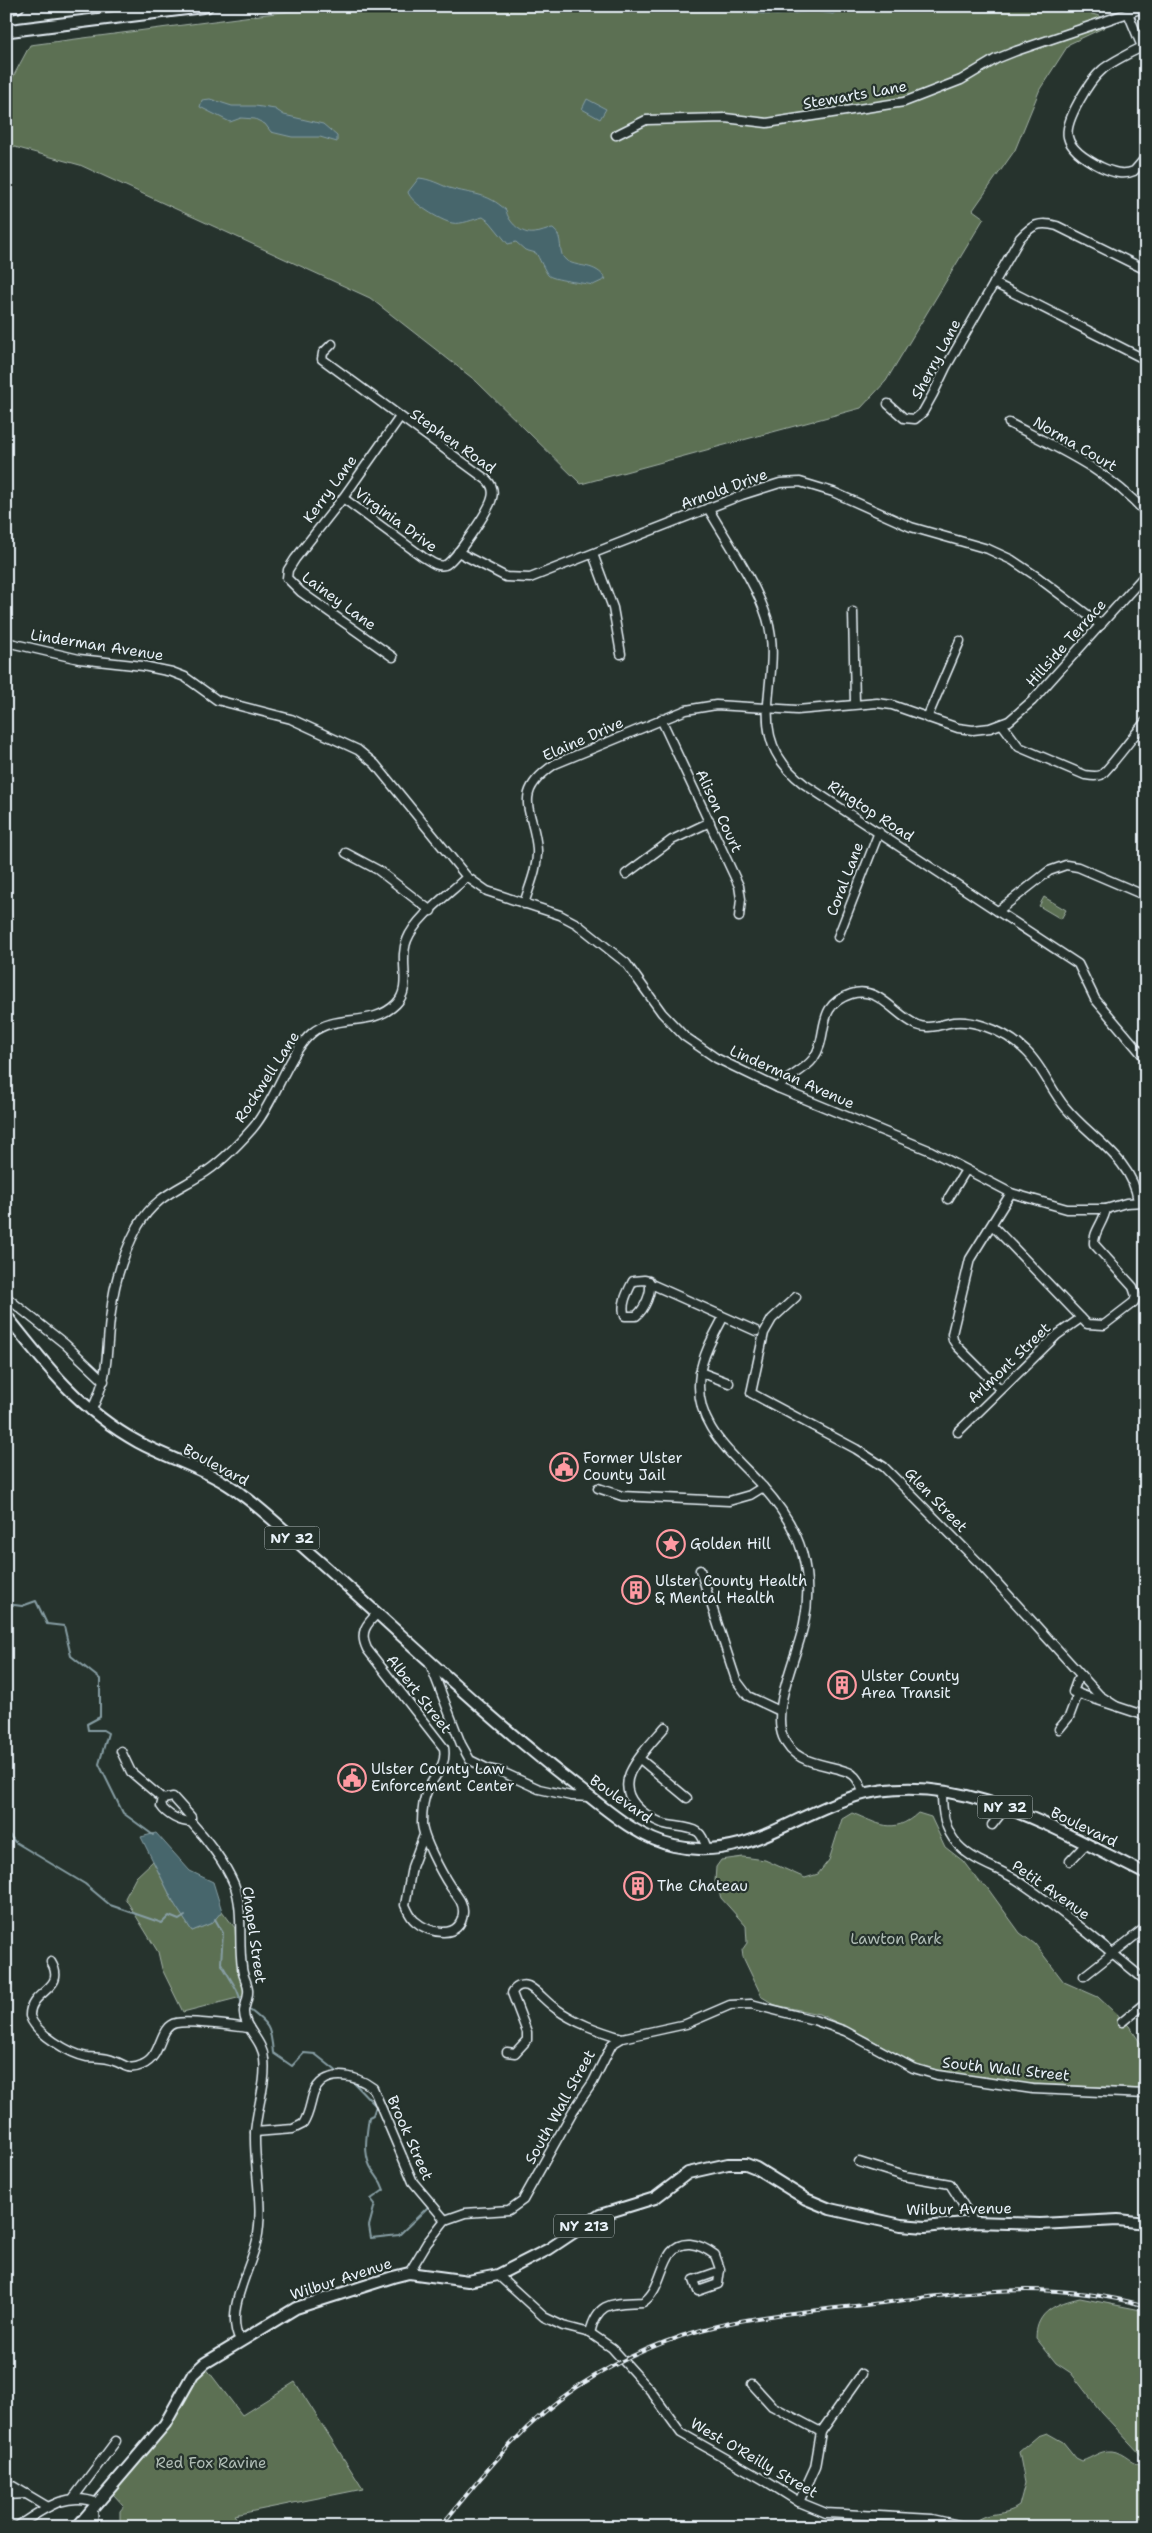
<svg xmlns="http://www.w3.org/2000/svg" width="1152" height="2533" font-family="'Shantell Sans',sans-serif">
<style>
.green{fill:#5b7053;stroke:#a2b0a6}
.water{fill:#46666c;stroke:#879ea4}
.lines{fill:none;stroke-linecap:round;stroke-linejoin:round}
.stream{stroke:#879ea4;stroke-width:2}
.minor-casing{stroke:#e8f1f8;stroke-width:11}
.major-casing{stroke:#e8f1f8;stroke-width:14}
.highway-casing{stroke:#e8f1f8;stroke-width:15}
.minor{stroke:#26332d;stroke-width:8}
.major{stroke:#26332d;stroke-width:10}
.highway{stroke:#26332d;stroke-width:11}
.rail-casing{stroke:#e8f1f8;stroke-width:4}
.rail{stroke:#26332d;stroke-width:2;stroke-dasharray:5.5;stroke-linecap:butt}
.labels{text-anchor:middle;stroke-width:4.5;stroke-linejoin:round;paint-order:stroke}
.shield{fill:#26332d;stroke:#aeb8bb;stroke-width:1}
.shield-label{font-size:14px;font-weight:bold;fill:#e8f1f8}
.street-label{font-size:15px;fill:#e8f1f8;stroke:#26332d}
.poi-label{font-size:15px;fill:#e8f1f8;stroke:#26332d;text-anchor:start}
.park-label{font-size:15px;fill:#b0bdb6;stroke:#26332d}
</style>
<rect width="100%" height="100%" fill="#26332d"/>
<filter id="ink" filterUnits="userSpaceOnUse"><feTurbulence type="fractalNoise" baseFrequency=".02" numOctaves="2"/><feDisplacementMap in="SourceGraphic" scale="10" xChannelSelector="R" yChannelSelector="G"/><feConvolveMatrix kernelMatrix="1 2 1 2 8 2 1 2 1" color-interpolation-filters="sRGB"/></filter>
<g filter="url(#ink)">
<!-- green -->
<g class="green">
<polygon points="329,6 1060,6 1100,16 1105,27 1069,44 1040,89 1015,150 973,210 984,218 886,381 861,408 581,484 476,381 370,298 80,165 11,146 6,137 6,90 30,45"/>
<polygon points="1044,897 1066,910 1061,919 1039,906"/>
<path d="M852,1813C878,1823 893,1836 918,1813L931,1817L945,1847L963,1861L978,1881L986,1886L1020,1933L1035,1944L1064,1982L1098,1997L1129,2026L1146,2051V2089L1016,2083L933,2071L919,2067L867,2037L819,2014L775,2005L762,1997L743,1957L742,1950L747,1943L746,1926L721,1898L715,1881L716,1867L721,1860L743,1857L765,1860L805,1878L818,1874L829,1860L842,1819Z"/>
<polygon points="153,1861 174,1903 192,1931 212,1923 222,1911 235,1928 237,1962 245,1996 183,2012 162,1969 158,1952 125,1898 136,1877"/>
<path d="M1080,2298L1146,2311V2527H979L974,2523C988,2510 1005,2517 1019,2506L1025,2483L1019,2452L1038,2436L1047,2433L1063,2442L1076,2458L1082,2461C1092,2458 1100,2450 1112,2451C1124,2452 1133,2466 1144,2464L1143,2457L1102,2413L1071,2373L1056,2363L1036,2338C1036,2311 1057,2303 1080,2298Z"/>
<polygon points="206,2368 242,2415 295,2382 363,2489 234,2515 244,2527 120,2527 120,2511 124,2506 113,2494 161,2437 197,2377"/>
</g>
<!-- water -->
<g class="water">
<polygon points="730,6 837,6 838,10 833,14 813,11 777,15 735,11"/>
<polygon points="210,99 232,106 255,106 275,109 284,115 323,124 337,136 337,142 320,137 292,137 271,132 265,124 255,119 241,118 230,122 200,107 202,100"/>
<polygon points="587,99 606,109 600,119 582,109"/>
<path d="M419,178C430,179 439,184 449,188C473,195 486,192 506,210C508,222 522,235 534,233C541,233 546,229 553,229C565,237 556,254 567,261C580,268 595,263 606,279L593,285C585,283 552,280 548,275C546,273 538,256 536,253L525,250L516,242L508,244L490,222L483,217C474,219 461,225 452,223C441,221 411,203 408,192Z"/>
<polygon points="156,1833 190,1871 213,1882 222,1911 212,1923 192,1931 175,1905 141,1837"/>
</g>
<g class="lines">
<!-- stream -->
<g class="stream">
<polyline points="6,1604 22,1606 36,1601 47,1624 64,1626 71,1656 100,1679 100,1717 87,1724 88,1730 103,1730 108,1733 99,1764 123,1813 153,1835"/>
<polyline points="6,1831 15,1842 85,1884 110,1905 162,1923 169,1916 179,1920 185,1916"/>
<polyline points="215,1919 223,1933 221,1963 237,1990 243,2006"/>
<path d="M247,2008C269,2024 271,2027 273,2053L292,2066L304,2053L315,2054L339,2073"/>
<path d="M353,2082L376,2106L373,2115L369,2117C367,2133 363,2151 370,2166C374,2175 380,2177 384,2190L371,2199L375,2204L369,2226L371,2238L399,2235L429,2206"/>
</g>
<defs>
<g id="minor">
<polyline points="1128,13 1142,47"/>
<path d="M1146,46C1138,48 1108,64 1102,70C1090,80 1064,121 1068,137C1071,151 1089,161 1101,167C1112,172 1123,176 1134,171L1146,157"/>
<polyline points="616,135 646,120 725,118 767,123 904,102 961,80 996,59 1016,51 1146,7"/>
<polyline points="994,283 1146,360"/>
<path d="M332,344L323,353L322,359L487,480C492,485 494,491 492,498C490,509 454,562 445,565C436,567 430,561 423,557L343,498"/>
<path d="M888,404L904,418L915,419L923,412L933,394L946,367L1020,238C1032,225 1039,221 1057,226L1146,270"/>
<path d="M1009,423C1061,450 1106,469 1146,513"/>
<path d="M708,508C727,541 756,583 767,618C786,681 738,734 804,784L1078,964L1095,999L1146,1059"/>
<polyline points="458,552 506,577 530,578 742,495 780,483 800,482 833,492 911,527 988,549 1012,560 1036,576 1101,625"/>
<polyline points="593,554 613,608 621,654"/>
<polyline points="853,612 855,703"/>
<polyline points="6,642 79,659 143,666 172,672 185,677 217,700 291,719 358,750 375,764 467,877 487,891 560,915 577,924 626,963 662,1013 684,1036 716,1058 778,1088 931,1151 1011,1193 1067,1209 1106,1209 1126,1203 1146,1202"/>
<polyline points="393,657 301,592 287,578 288,570 295,559 343,498 400,417"/>
<polyline points="927,718 960,641"/>
<polyline points="661,719 739,886 741,899 739,917"/>
<path d="M1002,724L1019,747L1085,775C1091,776 1096,777 1101,775C1107,772 1138,730 1146,721"/>
<polyline points="346,853 378,870 431,911"/>
<polyline points="626,874 672,840 710,822"/>
<path d="M524,904C529,887 538,868 537,850C535,811 509,795 555,764L686,710L716,705L797,710L877,703L892,705L958,728L973,730L990,728L1009,721L1032,701L1146,574"/>
<polyline points="998,911 1049,871 1066,865 1078,867 1146,896"/>
<polyline points="838,937 879,832"/>
<path d="M778,1088C788,1076 804,1071 813,1059C830,1036 814,1006 851,994C879,985 894,1015 917,1025C929,1030 942,1024 954,1022C964,1021 975,1023 984,1026C999,1031 1015,1040 1026,1051C1042,1066 1051,1090 1065,1107C1090,1138 1132,1158 1138,1201"/>
<polyline points="948,1199 966,1170"/>
<path d="M992,1225L1087,1324L1104,1325L1134,1302L1136,1296L1133,1287L1094,1244C1093,1232 1104,1222 1106,1209"/>
<path d="M644,1280L649,1281C653,1292 644,1310 636,1316H625C620,1305 628,1291 633,1281Z"/>
<polyline points="651,1284 756,1331"/>
<polyline points="6,1297 65,1344 104,1381"/>
<polyline points="796,1297 772,1319 764,1333 751,1393 856,1449 884,1467 980,1564 1099,1695 1116,1706"/>
<path d="M723,1318C714,1335 703,1354 700,1374C692,1425 733,1454 763,1487C780,1506 795,1528 802,1552C808,1575 809,1600 804,1623C798,1655 771,1707 783,1737C792,1761 817,1763 839,1769C843,1771 849,1771 853,1775C859,1779 861,1788 864,1794"/>
<polyline points="700,1372 729,1383"/>
<polyline points="1000,1389 957,1346 953,1340 952,1334 970,1259 1011,1193"/>
<path d="M91,1411C111,1373 105,1352 111,1312C114,1283 124,1252 138,1226C155,1197 175,1191 201,1175C221,1163 237,1146 252,1129C274,1104 289,1052 312,1033C336,1013 372,1028 396,1004C413,987 398,961 407,940C416,917 449,894 467,877"/>
<polyline points="958,1432 1057,1335 1081,1318"/>
<polyline points="598,1488 622,1496 729,1501 750,1495 763,1487"/>
<polyline points="700,1570 736,1680 748,1696 780,1711"/>
<path d="M378,1613C366,1624 359,1633 367,1649L444,1748C447,1766 435,1774 428,1789C423,1799 422,1813 422,1823C422,1837 442,1874 450,1886C456,1895 464,1902 463,1913C461,1940 429,1934 415,1921C410,1917 408,1911 405,1905L412,1867L424,1835"/>
<polyline points="429,1661 461,1744 470,1760 488,1769 502,1772 539,1789 571,1796 590,1797"/>
<polyline points="1081,1676 1077,1681 1073,1692 1146,1716"/>
<path d="M665,1727C653,1741 638,1756 630,1773C619,1798 644,1816 664,1824C674,1827 689,1826 698,1832C703,1836 705,1843 707,1849"/>
<polyline points="1059,1729 1069,1717 1078,1693"/>
<polyline points="121,1751 131,1772 163,1799"/>
<polyline points="640,1759 687,1798"/>
<path d="M942,1792C942,1812 944,1829 958,1845C975,1863 1000,1868 1020,1882C1064,1912 1105,1947 1146,1981"/>
<path d="M163,1799L161,1806C167,1815 180,1822 191,1822C207,1839 225,1863 234,1884C244,1910 238,1940 242,1967C242,1975 247,1981 248,1989C249,1997 245,2004 244,2011C243,2028 263,2040 264,2059C267,2084 256,2109 255,2134C254,2168 264,2206 257,2240C250,2272 224,2310 240,2341"/>
<polyline points="163,1799 173,1797 191,1817 191,1822"/>
<polyline points="992,1825 1006,1807"/>
<polyline points="1070,1861 1086,1844"/>
<path d="M51,1962C68,1990 29,1990 30,2016C35,2033 70,2054 87,2057C96,2058 106,2057 114,2061C126,2065 128,2071 142,2065C163,2057 158,2026 176,2023C191,2020 232,2026 249,2028"/>
<polyline points="1084,1976 1146,1927"/>
<polyline points="1122,2022 1146,2002"/>
<path d="M507,2052L515,2053L527,2040V2032L512,1993C515,1987 521,1984 528,1986C538,1991 546,2002 555,2008C575,2023 599,2031 622,2038"/>
<path d="M255,2132L293,2129L303,2124C309,2115 310,2105 313,2095C322,2068 355,2074 373,2088L413,2182L445,2220"/>
<polyline points="859,2162 904,2176 950,2184 974,2222"/>
<polyline points="409,2273 427,2243 445,2220 465,2213 509,2210 523,2200 573,2111 593,2082 612,2044 622,2038 686,2024 730,2005 751,2004 814,2020 845,2031 913,2068 937,2075 1033,2089 1146,2094"/>
<polyline points="498,2275 544,2317 563,2326 590,2333 612,2348 650,2390 681,2433 764,2480 799,2502 826,2513 932,2519 968,2527"/>
<path d="M590,2333C598,2300 613,2304 643,2302C666,2288 659,2242 690,2244C700,2245 707,2249 715,2255L720,2269L718,2284L698,2291L694,2280L720,2271"/>
<polyline points="752,2384 772,2406 821,2432"/>
<polyline points="6,2482 48,2507"/>
<polyline points="6,2495 26,2494"/>
<polyline points="74,2497 116,2441"/>
<polyline points="799,2502 815,2467 821,2432 862,2374"/>
<polyline points="93,2510 94,2527"/>
<path d="M16,2527C43,2510 65,2490 98,2503"/>
</g>
<g id="major">
<path d="M6,1315C45,1365 81,1411 138,1442C171,1460 211,1470 241,1494C269,1514 293,1539 319,1561C404,1636 486,1717 576,1786C606,1809 637,1838 674,1846C746,1862 793,1814 856,1796C958,1767 1058,1831 1146,1874"/>
<polyline points="6,2526 7,2527"/>
<polyline points="77,2527 165,2424 193,2374 205,2363 296,2308 393,2277 409,2273 468,2281 498,2275 549,2249 600,2215 655,2198 688,2173 728,2164 746,2164 756,2168 806,2199 830,2209 901,2225 925,2227 974,2222 1040,2224 1118,2220 1146,2223"/>
</g>
<g id="highway">
<polyline points="6,8 18,6"/>
<polyline points="6,31 207,6"/>
</g>
</defs>
<!-- minor casing -->
<use href="#minor" class="minor-casing"/>
<!-- major casing -->
<use href="#major" class="major-casing"/>
<!-- highway casing -->
<use href="#highway" class="highway-casing"/>
<!-- minor -->
<use href="#minor" class="minor"/>
<!-- major -->
<use href="#major" class="major"/>
<!-- highway -->
<use href="#highway" class="highway"/>
<defs>
<path id="rail" d="M440,2527C482,2476 522,2424 577,2387C619,2360 669,2337 717,2326C768,2314 821,2310 873,2304C971,2292 1048,2279 1146,2306"/>
</defs>
<!-- rail casing -->
<use href="#rail" class="rail-casing"/>
<!-- rail -->
<use href="#rail" class="rail"/>
</g>
</g>
<!-- icons -->
<defs>
<symbol id="civic-ring" viewBox="-11 -11 22 22"><circle r="9.5" fill="#26332d" stroke="#ff9aa2" stroke-width="1.5"/><path d="M-.6-6.5H3V-4.5H.6V-3L4-1V1h2V6H-6V1h2V-1L-.6-3ZM-1.2 2.5V6h2.4V2.5Z" fill="#ff9aa2"/></symbol>
<symbol id="sight-ring" viewBox="-11 -11 22 22"><circle r="9.5" fill="#26332d" stroke="#ff9aa2" stroke-width="1.5"/><path d="M0-6L1.8-2.2L6-1.7L2.9 1.2L3.7 5.4L0 3.3L-3.7 5.4L-2.9 1.2L-6-1.7L-1.8-2.2Z" fill="#ff9aa2"/></symbol>
<symbol id="building-ring" viewBox="-11 -11 22 22"><circle r="9.5" fill="#26332d" stroke="#ff9aa2" stroke-width="1.5"/><path d="M-4-6H4V6H1V3H-1V6H-4ZM-2.5-4.3h1.7v1.8h-1.7ZM.8-4.3h1.7v1.8H.8ZM-2.5-1h1.7V.8h-1.7ZM.8-1h1.7V.8H.8Z" fill="#ff9aa2"/></symbol>
</defs>
<g fill-rule="evenodd">
<use href="#civic-ring" x="548" y="1451" width="32" height="32"/>
<use href="#sight-ring" x="655" y="1528" width="32" height="32"/>
<use href="#building-ring" x="620" y="1574" width="32" height="32"/>
<use href="#building-ring" x="826" y="1669" width="32" height="32"/>
<use href="#civic-ring" x="336" y="1762" width="32" height="32"/>
<use href="#building-ring" x="622" y="1870" width="32" height="32"/>
</g>
<g class="labels">
<!-- shield labels -->
<g class="shield">
<rect x="264.5" y="1526.5" width="55" height="23" rx="4"/>
<rect x="977.5" y="1795.5" width="55" height="23" rx="4"/>
<rect x="554" y="2214.5" width="60" height="23" rx="4"/>
</g>
<g class="shield-label">
<text x="292" y="1543">NY 32</text>
<text x="1005" y="1812">NY 32</text>
<text x="584" y="2231">NY 213</text>
</g>
<!-- street labels -->
<g class="street-label">
<text transform="translate(855 95) rotate(-10)" y="5">Stewarts Lane</text>
<text transform="translate(936 359) rotate(-62)" y="5">Sherry Lane</text>
<text transform="translate(453 441) rotate(35)" y="5">Stephen Road</text>
<text transform="translate(1075 444) rotate(30)" y="5">Norma Court</text>
<text transform="translate(330 489) rotate(-54)" y="5">Kerry Lane</text>
<text transform="translate(724 489) rotate(-20)" y="5">Arnold Drive</text>
<text transform="translate(396 520) rotate(36)" y="5">Virginia Drive</text>
<text transform="translate(339 601) rotate(36)" y="5">Lainey Lane</text>
<text transform="translate(1066 643) rotate(-48)" y="5">Hillside Terrace</text>
<text transform="translate(97 645) rotate(9)" y="5">Linderman Avenue</text>
<text transform="translate(583 739) rotate(-24)" y="5">Elaine Drive</text>
<text transform="translate(719 811) rotate(65)" y="5">Alison Court</text>
<text transform="translate(871 811) rotate(33)" y="5">Ringtop Road</text>
<text transform="translate(845 879) rotate(-69)" y="5">Coral Lane</text>
<text transform="translate(267 1077) rotate(-57)" y="5">Rockwell Lane</text>
<text transform="translate(792 1077) rotate(24)" y="5">Linderman Avenue</text>
<text transform="translate(1009 1363) rotate(-44)" y="5">Arlmont Street</text>
<text transform="translate(216 1465) rotate(28)" y="5">Boulevard</text>
<text transform="translate(936 1500) rotate(46)" y="5">Glen Street</text>
<text transform="translate(419 1694) rotate(52)" y="5">Albert Street</text>
<text transform="translate(621 1799) rotate(35)" y="5">Boulevard</text>
<text transform="translate(1084 1827) rotate(26)" y="5">Boulevard</text>
<text transform="translate(1051 1890) rotate(35)" y="5">Petit Avenue</text>
<text transform="translate(254 1935) rotate(82)" y="5">Chapel Street</text>
<text transform="translate(1006 2069) rotate(6)" y="5">South Wall Street</text>
<text transform="translate(560 2107) rotate(-61)" y="5">South Wall Street</text>
<text transform="translate(410 2138) rotate(66)" y="5">Brook Street</text>
<text transform="translate(959 2209) rotate(-1)" y="5">Wilbur Avenue</text>
<text transform="translate(341 2279) rotate(-18)" y="5">Wilbur Avenue</text>
<text transform="translate(754 2458) rotate(30)" y="5">West O'Reilly Street</text>
</g>
<!-- poi labels -->
<g class="poi-label">
<text x="583" y="1463">Former Ulster<tspan x="583" dy="17">County Jail</tspan></text>
<text x="690" y="1549">Golden Hill</text>
<text x="655" y="1586">Ulster County Health<tspan x="655" dy="17">&amp; Mental Health</tspan></text>
<text x="861" y="1681">Ulster County<tspan x="861" dy="17">Area Transit</tspan></text>
<text x="371" y="1774">Ulster County Law<tspan x="371" dy="17">Enforcement Center</tspan></text>
<text x="657" y="1891">The Chateau</text>
</g>
<!-- park labels -->
<g class="park-label">
<text x="896" y="1944">Lawton Park</text>
<text x="211" y="2468">Red Fox Ravine</text>
</g>
</g>
<!-- margin -->
<rect width="1152" height="2533" fill="none" stroke="#26332d" stroke-width="25"/>
<rect x="12" y="12" width="1127" height="2508" fill="none" stroke="#e8f1f8" stroke-width="2" filter="url(#ink)"/>
</svg>
